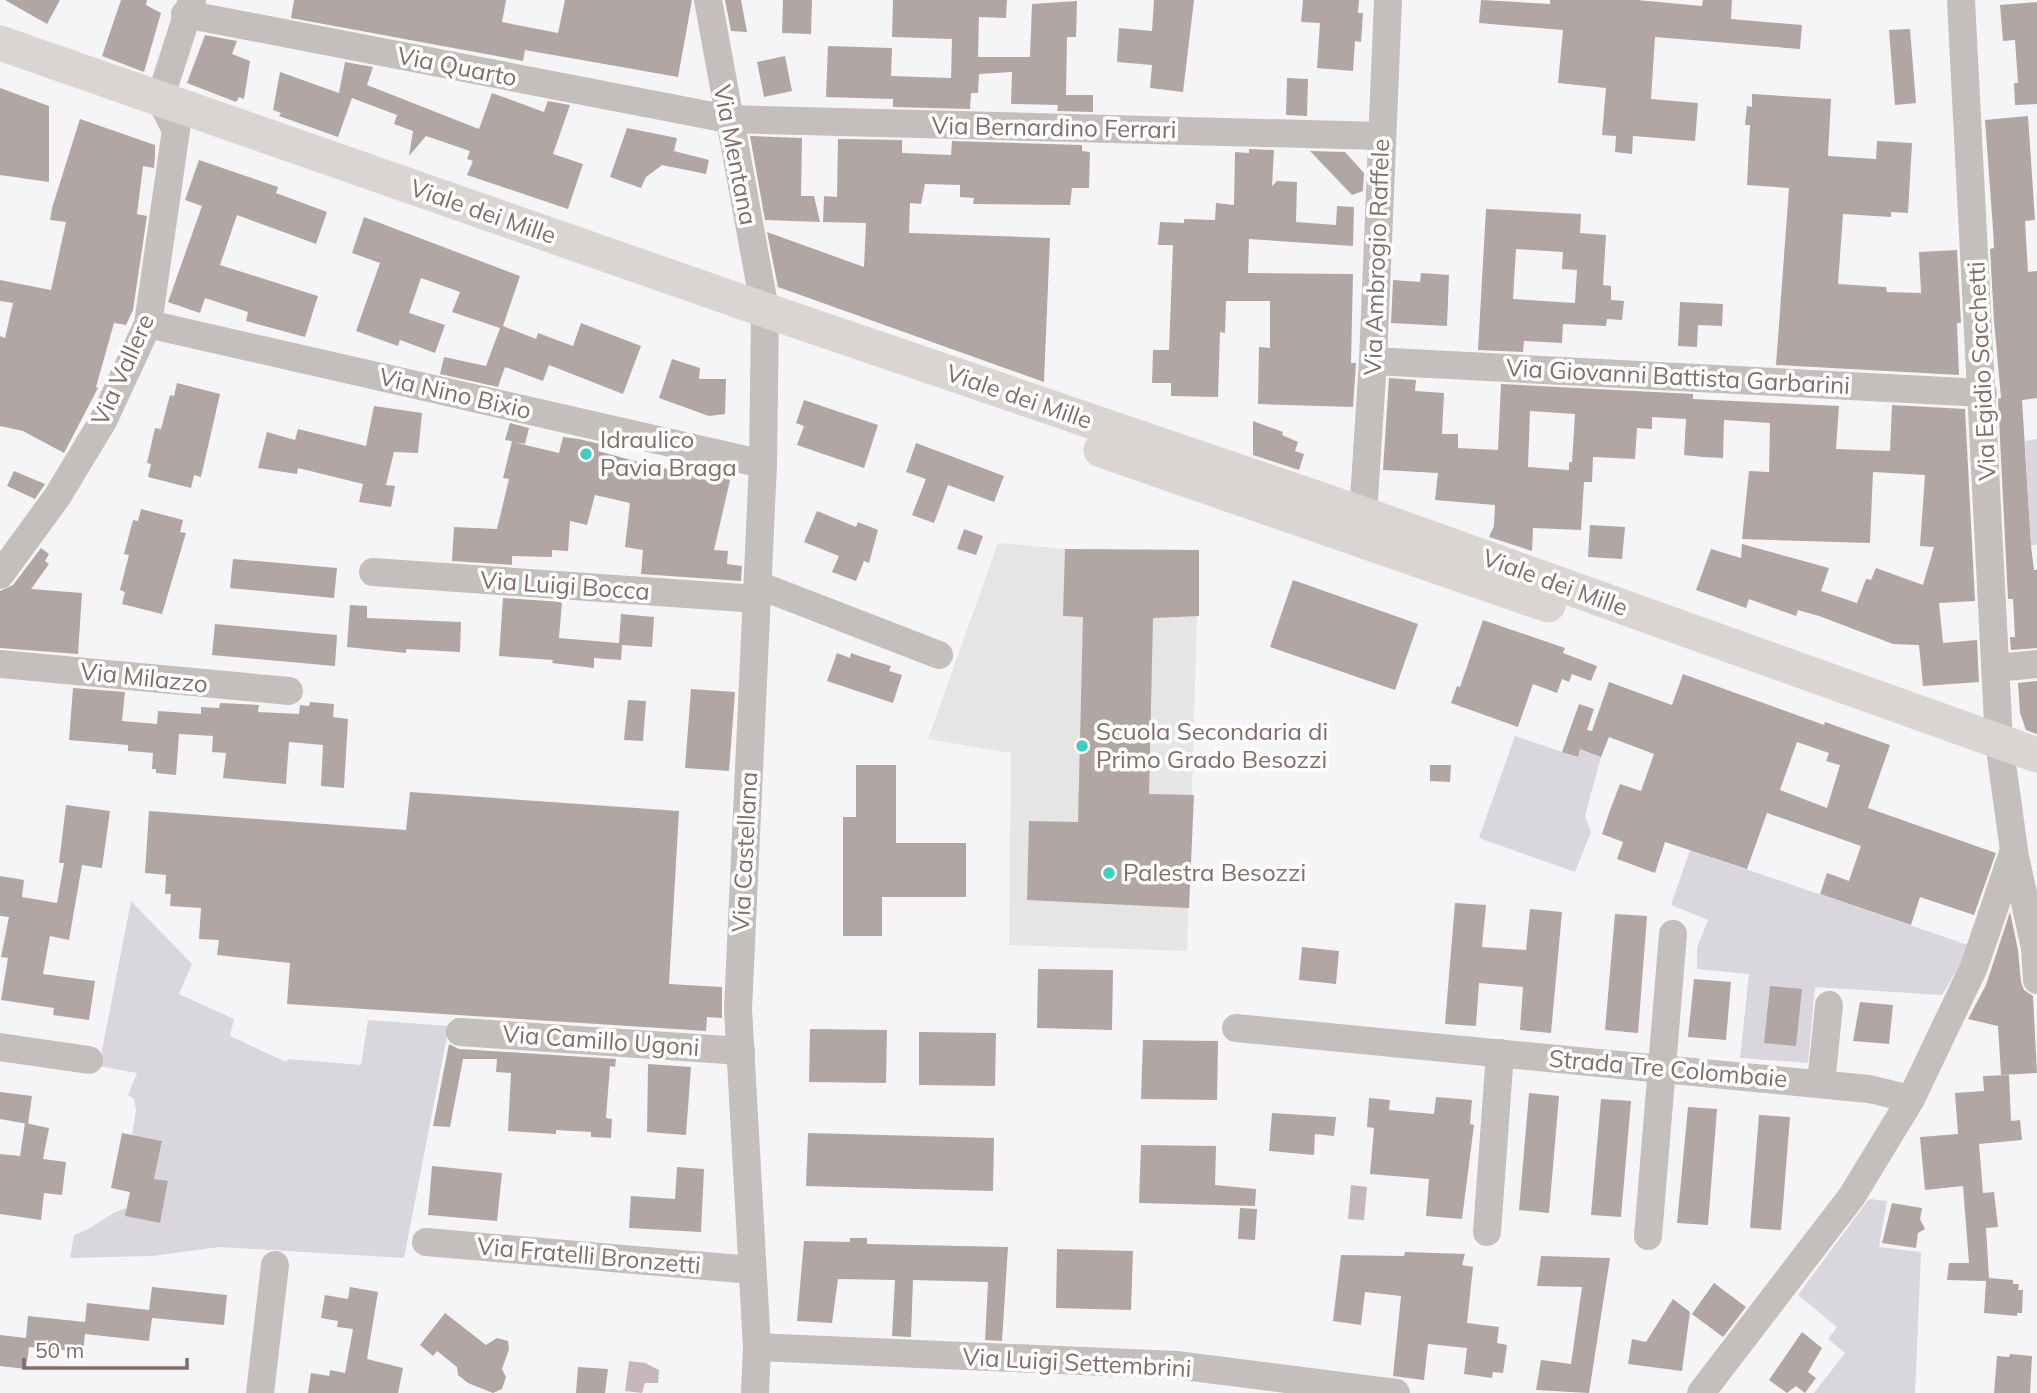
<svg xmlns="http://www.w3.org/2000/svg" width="2037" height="1393" font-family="Mulish,sans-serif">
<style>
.built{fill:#e5e5e5}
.green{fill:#d9d6de}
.water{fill:#c6b8ba}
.building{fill:#b1a6a4;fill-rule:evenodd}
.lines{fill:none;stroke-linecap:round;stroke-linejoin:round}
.minor{stroke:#c4bebc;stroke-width:28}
.major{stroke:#dad4d2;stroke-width:35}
.poi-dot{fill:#3cd0c3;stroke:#fff;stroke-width:2.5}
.labels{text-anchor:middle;stroke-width:7;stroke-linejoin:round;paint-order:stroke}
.street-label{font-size:24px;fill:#826d69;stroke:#fff}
.poi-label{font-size:24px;fill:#826d69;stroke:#fff;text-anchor:start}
</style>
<rect width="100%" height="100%" fill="#f5f5f7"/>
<!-- built -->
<polygon class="built" points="998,543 1065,549 1199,550 1187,951 1009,945 1011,753 928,739"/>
<!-- green -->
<g class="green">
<polygon points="2037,439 2037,544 2031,546 2025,441"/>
<polygon points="1515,736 1577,757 1580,749 1601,757 1585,816 1591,832 1575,872 1479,838"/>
<polygon points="1690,850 1971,946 1942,995 1815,987 1808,1063 1740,1058 1749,974 1697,969 1697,948 1708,920 1671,905"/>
<path d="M131,901L192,964L179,994L234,1019L230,1036L286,1062L288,1059L361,1065L368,1020L449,1026L404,1258L219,1247L153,1256L70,1258L74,1235C94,1229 107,1213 127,1208L126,1216L159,1223L168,1182L154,1179L162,1141L132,1135L136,1110L134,1099L128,1095L137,1073L99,1066Z"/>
<polygon points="1869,1199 1887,1201 1879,1247 1921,1252 1915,1393 1814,1393 1845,1353 1828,1339 1837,1327 1798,1295"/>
</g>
<!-- water -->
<g class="water">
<polygon points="1351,1185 1367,1187 1364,1220 1348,1219"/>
<polygon points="629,1361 645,1363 659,1370 658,1383 645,1383 642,1393 625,1391"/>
</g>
<!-- building -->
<g class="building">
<polygon points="5,0 60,0 47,24"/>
<polygon points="121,0 147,0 146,5 161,13 144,72 102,56"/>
<polygon points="294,0 506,0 502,22 558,33 565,0 692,0 678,77 525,50 523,61 291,18"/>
<polygon points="725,0 741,0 747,32 731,31"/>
<polygon points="783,0 812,0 811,34 782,33"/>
<polygon points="893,0 1007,0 1006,18 979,17 978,57 1030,57 1032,4 1077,1 1076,37 1067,37 1066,95 1093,95 1093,112 1057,111 1058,105 1011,104 1012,72 979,74 978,93 971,93 970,109 893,107 893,99 826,97 828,46 892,48 891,76 951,78 952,39 892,37"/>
<polygon points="1154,0 1194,0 1183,92 1150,88 1152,65 1117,62 1119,28 1152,31"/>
<polygon points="1303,0 1359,0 1358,13 1363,13 1361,42 1355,41 1353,71 1317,68 1320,23 1301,22"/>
<polygon points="1481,0 1550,4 1550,0 1637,0 1702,6 1703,0 1732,0 1731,19 1802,25 1800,49 1655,37 1651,99 1698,103 1695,141 1633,136 1632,154 1615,152 1616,136 1602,135 1606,88 1558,83 1563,30 1479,23"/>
<polygon points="2037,2 2037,104 2015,105 2014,83 2018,83 2015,40 2003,41 2000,5"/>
<polygon points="1910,29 1916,103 1895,105 1889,30"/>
<polygon points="205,35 237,41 232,54 250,61 244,99 239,97 236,102 187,83"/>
<polygon points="785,56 792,91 764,97 757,62"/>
<polygon points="345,62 373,67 367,85 479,129 492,93 544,112 548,101 570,105 553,154 583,164 568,209 467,175 473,161 467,159 470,151 426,136 409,156 413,131 394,124 397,115 352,98 338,137 279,116 281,113 273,110 280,72 339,93"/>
<polygon points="1287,78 1308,79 1307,116 1286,115"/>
<polygon points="0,88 49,106 49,182 0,175"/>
<polygon points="1752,94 1831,99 1828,156 1876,159 1877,141 1912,143 1908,213 1891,212 1891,217 1843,214 1838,284 1886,287 1887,292 1921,293 1919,252 1957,250 1961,323 1957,323 1959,375 1776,365 1789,188 1747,185 1750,125 1745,125 1747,106 1752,107"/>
<polygon points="2028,116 2035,220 2025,221 2028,272 2037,271 2037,398 2022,400 2031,546 2034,570 2037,570 2037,648 2011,650 2010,637 2015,637 2013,599 2008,599 1998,399 2001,398 1994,321 1990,249 1994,248 1993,229 1985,120"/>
<polygon points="80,119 155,145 155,156 154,168 143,166 137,214 147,216 133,310 126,325 114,323 96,387 98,388 64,453 23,431 0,426 0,336 5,338 13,303 0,301 0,280 51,290 66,222 50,220 52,208"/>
<polygon points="627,128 677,138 674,151 709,160 706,174 662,165 646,177 641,188 610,177"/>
<polygon points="750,136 802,138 801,196 814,196 820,222 765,220"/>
<polygon points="838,139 902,140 902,153 951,155 952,141 1082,145 1082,151 1090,152 1089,188 1072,188 1070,205 973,204 974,198 960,197 960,185 925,184 921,204 910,203 909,233 1050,238 1044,382 778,287 767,232 864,267 866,223 823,222 824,196 837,197"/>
<polygon points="1249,149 1274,150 1272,186 1277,181 1297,182 1296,222 1336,225 1337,206 1354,207 1353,246 1249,239 1248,273 1353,274 1351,363 1356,363 1353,407 1258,404 1259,347 1270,348 1270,301 1226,301 1225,333 1220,332 1218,397 1171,396 1171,383 1152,383 1153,350 1169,350 1173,245 1158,245 1160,222 1184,223 1184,219 1215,220 1216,203 1234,205 1235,152 1249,153"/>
<polygon points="1310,151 1345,152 1364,173 1363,191 1352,195"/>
<polygon points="199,160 278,187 276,193 327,212 316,244 237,215 220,265 318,296 305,337 246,321 248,312 205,298 200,313 168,302 202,206 185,200"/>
<path d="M1486,209L1581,214L1580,233L1606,235L1603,285L1611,286V300L1624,301L1622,320L1607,319L1606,326L1563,324L1562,343L1524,341L1523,352L1478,350ZM1516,249L1563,252L1562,269L1577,270L1575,303L1513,299Z"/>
<polygon points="364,217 520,276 503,326 536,339 538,333 573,346 581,323 641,346 623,394 549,365 543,381 505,367 498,387 440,374 444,357 486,366 500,328 452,312 460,292 421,278 409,313 445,325 435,353 400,340 398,346 356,331 380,263 352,253"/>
<polygon points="1421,273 1449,275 1447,326 1391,323 1393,280 1420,282"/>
<polygon points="1680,302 1723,304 1722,326 1698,325 1697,347 1678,346"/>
<polygon points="672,359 700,368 699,379 726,379 725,414 709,416 659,398"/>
<path d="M1389,378L1416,380L1415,391L1444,393L1442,434H1458V448L1498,450L1501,384L1693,394V399L1839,406L1836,449L1890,451L1892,405L1965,409L1975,601L1939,603L1943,643L1977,640L1979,682L1923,686L1919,645L1893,644L1819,616L1798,610L1796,616L1749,599L1746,608L1696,590L1711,549L1741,558L1742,544L1829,568L1821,591L1857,603L1866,579L1871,580L1876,568L1923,585L1934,547L1920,546L1925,475L1873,472L1870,543L1742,539L1749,471L1769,472L1770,423L1724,420L1723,458L1703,457L1684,455L1686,419L1652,417V429L1637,428L1635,459L1593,457L1592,482H1584L1581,530L1533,528L1532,551L1489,537L1494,526L1495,505L1435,500L1438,473L1383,470ZM1530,411L1575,414L1572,462H1569V470L1528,467Z"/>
<polygon points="177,383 220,394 201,477 194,475 191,488 148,477 151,464 147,463 155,428 161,429 170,395 174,396"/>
<polygon points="804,400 878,425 864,468 797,445 804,426 796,423"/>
<polygon points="374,406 422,413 418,453 394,452 386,485 395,486 391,507 359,502 363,484 298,468 297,474 258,468 267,432 295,440 298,429 366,446"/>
<polygon points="1253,421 1283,432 1282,435 1298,442 1295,451 1304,454 1299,470 1253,455"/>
<polygon points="510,423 529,428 525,444 513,442 559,453 563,437 579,439 600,444 598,451 631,460 680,472 681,465 731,476 714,550 728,551 727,564 742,566 741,581 641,574 643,550 625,547 630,503 595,495 587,525 570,521 568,551 552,550 552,557 512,556 512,565 452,561 454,527 497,529 509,479 503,478 512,441 505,440"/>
<polygon points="916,443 1004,476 994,502 948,485 934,523 912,515 926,479 906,472"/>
<polygon points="14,471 45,484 35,499 7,486"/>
<polygon points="141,509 183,520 180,532 186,533 162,614 122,604 125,592 120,590 129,555 124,554 133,520 138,521"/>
<polygon points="817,511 856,527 858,522 878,530 869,563 864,561 856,581 832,572 839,556 804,542"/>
<polygon points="1590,525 1625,527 1622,559 1588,557"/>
<polygon points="964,529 983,536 976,555 957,549"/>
<polygon points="41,548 49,554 45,561 49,564 31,589 82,593 78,654 0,648 0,591 13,585"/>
<polygon points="1065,549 1199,550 1199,616 1153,618 1149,794 1194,795 1189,908 1027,900 1029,821 1078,822 1083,617 1063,616"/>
<polygon points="233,559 337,568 334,598 230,588"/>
<polygon points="1293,580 1418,624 1395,690 1270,647"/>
<polygon points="503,598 562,602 559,638 619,643 621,614 654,617 652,647 622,645 621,660 594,658 594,668 552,663 553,660 499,656"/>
<polygon points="350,605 367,606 367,618 461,622 460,652 406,649 406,653 347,647"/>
<polygon points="1483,620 1565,648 1563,653 1597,666 1591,681 1572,674 1569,682 1562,679 1557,693 1533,684 1518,727 1451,703 1457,686 1460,687"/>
<polygon points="215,624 337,635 335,666 212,655"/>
<polygon points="837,653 850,658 851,653 865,658 891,666 889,671 902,675 893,703 827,681"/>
<path d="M1683,674L1824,725L1825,722L1890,745L1868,808L1996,853L1974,915L1920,897L1911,925L1820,894L1827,873L1849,881L1861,846L1767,813L1747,869L1665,842L1655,873L1617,859L1623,842L1602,834L1609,813L1620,784L1641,791L1654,754L1609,737L1601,757L1580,749L1578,757L1562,752L1579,704L1594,709L1587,730L1592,731L1609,682L1672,705ZM1797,742L1829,753L1826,761L1840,765L1827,808L1780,790Z"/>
<polygon points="2037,681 2037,734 2026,730 2020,713 2018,683"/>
<polygon points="73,688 125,692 122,721 157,724 158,711 201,714 201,707 219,708 220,703 259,705 258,712 299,714 300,705 309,706 310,702 334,704 333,717 348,719 344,788 321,786 323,745 289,742 286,784 223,778 226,753 212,752 213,736 179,734 176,775 156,773 156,769 152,769 153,753 128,751 128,745 69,740"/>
<polygon points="691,689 735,692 729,771 685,768"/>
<polygon points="628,700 646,701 643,741 624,740"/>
<polygon points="856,765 896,765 896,843 966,843 966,897 882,897 882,936 843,936 843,817 856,817"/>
<polygon points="1430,765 1451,765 1450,782 1430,781"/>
<polygon points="410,792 679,811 669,984 722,987 722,1018 707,1017 706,1031 287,1004 290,963 217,955 219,940 199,939 201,908 170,906 171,894 165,894 166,875 145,873 149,811 406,830"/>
<polygon points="66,805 110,811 102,868 82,865 69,940 50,936 43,974 95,981 89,1020 53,1015 54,1008 1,1000 8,958 1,957 9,917 0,916 0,876 24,880 22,897 57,903 64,863 59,863"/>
<polygon points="1455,903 1486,905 1482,947 1526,950 1530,909 1562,912 1551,1033 1520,1030 1523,987 1479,983 1476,1026 1445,1024"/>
<polygon points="2010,912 2018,950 2021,982 2024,990 2033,996 2037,1073 2001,1075 1998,1026 1968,1019 1986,985"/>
<polygon points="1615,914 1647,916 1638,1033 1605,1030"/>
<polygon points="1302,947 1339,951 1336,984 1299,980"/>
<polygon points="1038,969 1113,970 1112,1030 1037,1028"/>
<polygon points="1694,979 1731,982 1726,1040 1688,1037"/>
<polygon points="1770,986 1802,989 1796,1046 1764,1043"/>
<polygon points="1860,1002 1893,1005 1889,1044 1853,1041"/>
<polygon points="810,1029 887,1030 886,1083 809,1082"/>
<polygon points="919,1032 996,1033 995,1086 919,1085"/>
<polygon points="1143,1040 1218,1041 1217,1100 1141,1099"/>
<polygon points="449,1044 459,1049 616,1059 615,1067 610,1066 606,1118 612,1119 611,1138 591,1137 591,1132 556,1130 556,1134 508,1131 511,1073 496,1072 497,1059 463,1059 450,1127 433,1126"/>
<polygon points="648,1064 691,1067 686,1135 647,1132"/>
<polygon points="2009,1075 2011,1121 2020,1120 2022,1140 1979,1144 1983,1193 1994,1192 1998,1227 1986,1228 1989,1278 2013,1280 2013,1284 2019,1284 2018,1290 2023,1290 2022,1313 2017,1313 2017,1316 1984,1313 1986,1281 1947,1280 1949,1263 1969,1263 1963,1186 1925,1190 1920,1137 1958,1134 1955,1093 1984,1091 1983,1076"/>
<polygon points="0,1092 32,1096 28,1124 0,1119"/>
<polygon points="1529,1093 1559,1096 1549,1213 1519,1210"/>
<polygon points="1436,1097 1472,1100 1470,1124 1474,1125 1462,1219 1426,1216 1429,1179 1370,1174 1374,1128 1367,1127 1369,1098 1390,1100 1389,1110 1434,1114"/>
<polygon points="1601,1099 1631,1101 1621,1217 1591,1215"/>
<polygon points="1688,1107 1717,1109 1708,1225 1677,1223"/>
<polygon points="1272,1113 1336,1117 1334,1136 1315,1134 1314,1155 1269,1151"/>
<polygon points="1759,1115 1790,1117 1781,1230 1750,1228"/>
<polygon points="25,1123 49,1128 43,1159 66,1162 62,1195 44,1193 41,1220 0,1214 0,1154 20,1156"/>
<polygon points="122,1133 162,1141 154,1179 168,1181 160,1223 125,1216 130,1192 111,1188"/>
<polygon points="808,1133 994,1138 993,1191 806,1186"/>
<polygon points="1141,1145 1216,1146 1215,1185 1256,1189 1255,1206 1139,1203"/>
<polygon points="432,1166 502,1173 497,1221 428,1215"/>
<polygon points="677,1167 704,1169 701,1232 629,1228 631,1196 675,1199"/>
<polygon points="1892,1203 1922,1208 1920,1219 1925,1229 1918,1233 1916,1248 1882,1243"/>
<polygon points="1240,1208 1257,1209 1255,1240 1238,1239"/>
<polygon points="850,1238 867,1238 867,1244 1008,1247 1002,1341 985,1340 988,1282 913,1280 911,1337 892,1336 895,1280 838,1279 832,1323 797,1321 804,1241 850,1242"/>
<polygon points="1057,1249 1133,1251 1131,1310 1056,1308"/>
<polygon points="1405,1252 1465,1254 1462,1265 1473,1267 1467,1323 1499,1327 1497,1343 1507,1345 1503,1373 1493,1372 1492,1378 1464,1374 1467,1348 1428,1344 1424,1380 1393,1376 1401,1296 1365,1292 1361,1325 1333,1321 1341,1255 1404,1256"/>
<polygon points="1541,1256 1610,1258 1589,1393 1536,1390 1541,1360 1571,1364 1582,1287 1537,1286"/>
<polygon points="1714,1283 1746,1307 1723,1337 1692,1314"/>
<polygon points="152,1287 227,1295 224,1325 152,1318 149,1341 85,1334 83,1352 29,1347 26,1369 0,1366 0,1335 26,1338 28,1316 85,1322 87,1303 149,1310"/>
<polygon points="350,1287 378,1292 367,1359 403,1368 398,1393 308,1393 311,1373 329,1376 330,1370 345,1373 353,1329 337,1327 338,1321 321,1318 325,1295 348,1299"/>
<polygon points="1673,1299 1690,1312 1682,1371 1628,1364 1632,1339 1646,1342"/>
<polygon points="445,1313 486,1345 497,1338 508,1341 509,1349 502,1369 506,1377 502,1389 493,1393 468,1383 458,1375 457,1367 437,1351 433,1356 420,1345"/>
<polygon points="1802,1332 1822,1348 1808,1372 1816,1378 1805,1393 1796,1386 1787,1393 1769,1380"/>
<polygon points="2010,1354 2032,1356 2030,1393 1994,1393 1997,1356 2009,1357"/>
<polygon points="578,1367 608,1369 605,1393 576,1393"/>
</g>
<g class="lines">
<!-- minor -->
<g class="minor">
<polyline points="708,0 765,310 763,464 738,1009 757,1347 755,1393"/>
<polyline points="185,14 728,119 1381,136"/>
<polyline points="148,324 763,464"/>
<polyline points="1373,361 1983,393"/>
<polyline points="1363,514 1373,361 1388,0"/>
<polyline points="373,572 757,599"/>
<polyline points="0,575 57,497 103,421 148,324 176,130 160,99 192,0"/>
<polyline points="758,585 939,655"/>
<polyline points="0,664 289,691"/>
<polyline points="1997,668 2037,664"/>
<polyline points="2014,852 2035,948 2037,980"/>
<polyline points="1236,1028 1869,1089 1911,1099"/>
<polyline points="460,1032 741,1051"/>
<polyline points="0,1047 89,1060"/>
<polyline points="1821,1084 1829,1005"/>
<polyline points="1487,1232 1500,1053"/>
<polyline points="1648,1236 1673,934"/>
<polyline points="426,1242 752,1270"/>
<polyline points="757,1347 1176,1365 1396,1393"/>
<polyline points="260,1393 275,1265"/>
<polyline points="1701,1393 1852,1196 1911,1099 1974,967 2014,850 1999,742 1961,0"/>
</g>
<!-- major -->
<g class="major">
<polyline points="0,43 765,310 1363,514 2037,755"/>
<polyline points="1101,450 1548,605"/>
</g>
</g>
<!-- markers -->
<g class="poi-dot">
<circle cx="586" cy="454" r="7"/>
<circle cx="1082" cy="746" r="7"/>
<circle cx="1109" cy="873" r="7"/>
</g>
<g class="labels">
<!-- street labels -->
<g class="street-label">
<text transform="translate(457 67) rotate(11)" y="8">Via Quarto</text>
<text transform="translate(1054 128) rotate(1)" y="8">Via Bernardino Ferrari</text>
<text transform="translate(735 155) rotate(79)" y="8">Via Mentana</text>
<text transform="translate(483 212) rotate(19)" y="8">Viale dei Mille</text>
<text transform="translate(1377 257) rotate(-88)" y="8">Via Ambrogio Raffele</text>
<text transform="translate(123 370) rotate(-66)" y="8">Via Vallere</text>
<text transform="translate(1982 371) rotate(-93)" y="8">Via Egidio Sacchetti</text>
<text transform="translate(1678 377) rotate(3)" y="8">Via Giovanni Battista Garbarini</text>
<text transform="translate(455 394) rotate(13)" y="8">Via Nino Bixio</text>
<text transform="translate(1019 397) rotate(19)" y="8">Viale dei Mille</text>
<text transform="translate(1555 583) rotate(20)" y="8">Viale dei Mille</text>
<text transform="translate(565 586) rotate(4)" y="8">Via Luigi Bocca</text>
<text transform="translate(144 678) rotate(6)" y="8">Via Milazzo</text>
<text transform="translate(745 852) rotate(-87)" y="8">Via Castellana</text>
<text transform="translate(601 1041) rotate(4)" y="8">Via Camillo Ugoni</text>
<text transform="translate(1668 1069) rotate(5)" y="8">Strada Tre Colombaie</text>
<text transform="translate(589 1256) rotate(5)" y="8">Via Fratelli Bronzetti</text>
<text transform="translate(1077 1363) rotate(3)" y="8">Via Luigi Settembrini</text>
</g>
<!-- poi labels -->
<g class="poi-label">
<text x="600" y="448">Idraulico<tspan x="600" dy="28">Pavia Braga</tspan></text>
<text x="1096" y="740">Scuola Secondaria di<tspan x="1096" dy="28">Primo Grado Besozzi</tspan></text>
<text x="1123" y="881">Palestra Besozzi</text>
</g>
</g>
<!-- scale -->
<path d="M24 1358v10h163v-10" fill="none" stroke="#826d69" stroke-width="3.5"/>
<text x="35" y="1358" font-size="21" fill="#826d69" stroke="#ffffff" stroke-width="5" paint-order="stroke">50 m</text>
</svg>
